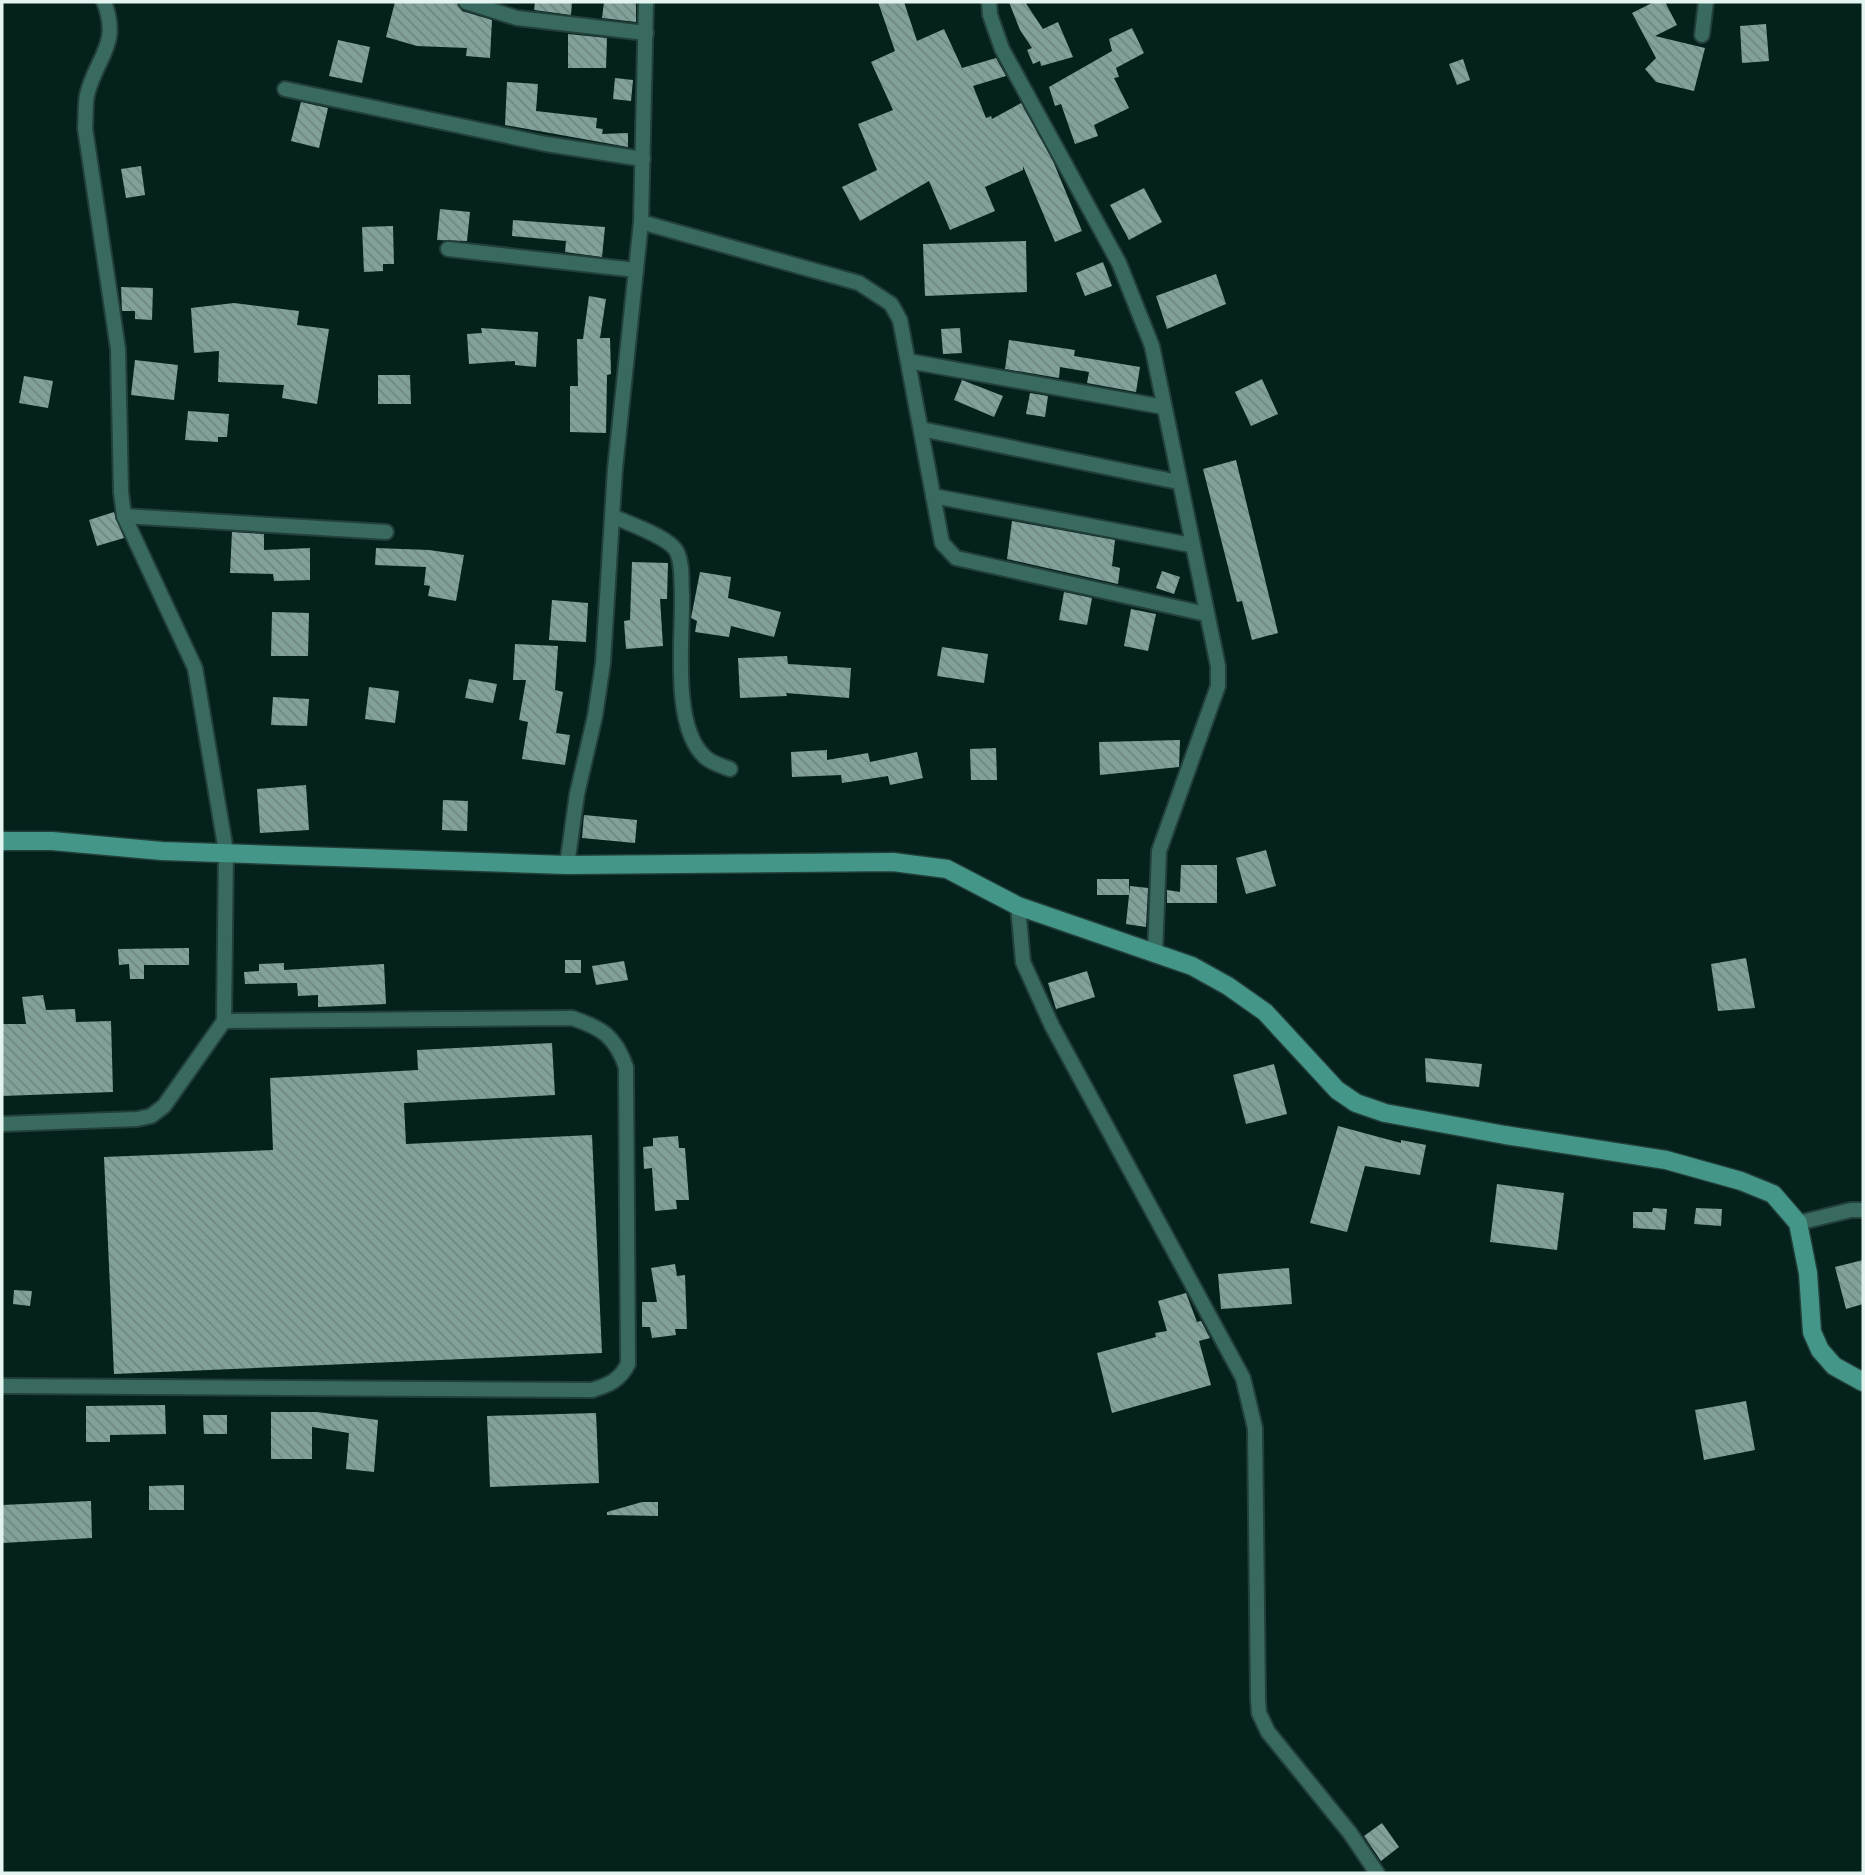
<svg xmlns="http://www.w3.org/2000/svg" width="1865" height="1875" font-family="'Roboto Condensed',sans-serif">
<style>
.building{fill:url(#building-back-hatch)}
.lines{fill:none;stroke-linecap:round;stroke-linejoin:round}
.street-casing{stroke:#233f3a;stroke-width:18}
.secondary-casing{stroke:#233f3a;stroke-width:21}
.street{stroke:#396a60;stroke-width:14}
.secondary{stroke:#449788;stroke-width:18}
</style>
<defs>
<pattern id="building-back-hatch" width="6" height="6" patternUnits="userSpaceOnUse" patternTransform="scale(1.75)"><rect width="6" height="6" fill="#82a19a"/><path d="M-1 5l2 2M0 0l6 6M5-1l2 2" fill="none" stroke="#6f8781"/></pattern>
</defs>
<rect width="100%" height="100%" fill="#04211c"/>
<!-- building -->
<g class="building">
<polygon points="395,2 457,2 462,11 492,20 490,58 466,56 467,48 417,46 386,37"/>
<polygon points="535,2 572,2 571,15 534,10"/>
<polygon points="604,2 636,2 636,22 602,18"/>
<polygon points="878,2 904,2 917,41 944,29 962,68 996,58 1006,76 973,86 986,118 991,116 992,119 1021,103 1053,161 1082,231 1055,242 1023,166 1023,170 985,187 995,211 950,230 929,181 860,221 842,187 877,170 858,124 893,110 871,62 895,51"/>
<polygon points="1009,2 1025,2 1043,29 1058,22 1073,57 1041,66 1040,61 1033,64 1027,50 1032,48 1020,30"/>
<polygon points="1654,2 1665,2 1677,25 1655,36 1705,48 1694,91 1656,82 1645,69 1656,58 1632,13"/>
<polygon points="1766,24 1769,61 1742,63 1740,26"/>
<polygon points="1132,28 1144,53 1116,68 1119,77 1114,78 1129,108 1094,125 1098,136 1075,144 1061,104 1055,106 1049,87 1112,51 1109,39"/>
<polygon points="568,34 607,38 606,68 568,68"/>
<polygon points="338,40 370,47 362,83 329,76"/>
<polygon points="1463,59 1470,80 1457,85 1449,64"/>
<polygon points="615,78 633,80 631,101 613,99"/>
<polygon points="507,82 538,84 536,111 597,118 596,128 603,129 602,134 628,133 628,147 505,125"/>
<polygon points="301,102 328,108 319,148 291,141"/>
<polygon points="141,166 145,195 126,198 121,169"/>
<polygon points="1144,188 1162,222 1129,240 1110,205"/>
<polygon points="440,209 470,212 467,241 437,240"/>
<polygon points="513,220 605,227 602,257 565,252 566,241 512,236"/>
<polygon points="393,226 394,264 383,264 383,271 364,272 362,227"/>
<polygon points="1026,241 1027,292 925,296 923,244"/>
<polygon points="1103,262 1112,286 1085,296 1076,273"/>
<polygon points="1216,274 1226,304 1167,329 1156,296"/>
<polygon points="121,287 153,288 152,320 135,319 135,311 122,311"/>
<polygon points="589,296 606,299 600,338 610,338 611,374 607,375 606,433 570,432 570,386 578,386 577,339 583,339"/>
<polygon points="234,303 299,311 297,325 329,329 317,404 282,398 284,385 218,382 219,351 194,353 191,308"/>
<polygon points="481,328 538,332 536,367 515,365 515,361 469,364 467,334 482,333"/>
<polygon points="960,328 962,353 943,354 941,329"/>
<polygon points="1009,340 1075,350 1074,356 1140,367 1136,392 1087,383 1089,372 1060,367 1059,378 1005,369"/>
<polygon points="135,360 178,365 174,400 131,395"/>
<polygon points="378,375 410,375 411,404 378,404"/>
<polygon points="24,376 53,381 48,408 19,403"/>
<polygon points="1262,379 1278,414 1251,426 1235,392"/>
<polygon points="962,380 1003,396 994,417 954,400"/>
<polygon points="1030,393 1048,396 1045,417 1026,414"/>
<polygon points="188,411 229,414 227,437 218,437 218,442 185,440"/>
<polygon points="1236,460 1278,633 1252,640 1242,601 1237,602 1203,469"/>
<polygon points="114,512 124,538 97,546 89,520"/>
<polygon points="1012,521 1115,540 1112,566 1120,568 1118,584 1007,559"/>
<polygon points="232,532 264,534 264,550 310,548 310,580 274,581 273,574 230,573"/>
<polygon points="376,548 429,550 464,555 456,601 428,596 430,586 424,585 426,567 375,565"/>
<polygon points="632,562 668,563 667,599 660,599 663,646 626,649 624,621 630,620"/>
<polygon points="1162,571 1180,577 1174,594 1156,588"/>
<polygon points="700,572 731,577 728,598 781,612 774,637 731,626 729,637 695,632 697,621 691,618"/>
<polygon points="1064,592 1092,598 1087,625 1059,620"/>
<polygon points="552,600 588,603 586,642 549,640"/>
<polygon points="1131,609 1156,614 1148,651 1124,646"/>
<polygon points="272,612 309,613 308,656 271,656"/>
<polygon points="515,644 558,646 555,690 563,692 556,733 570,735 565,765 522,759 528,722 519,720 526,680 513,680"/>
<polygon points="942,647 988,654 984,683 937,676"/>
<polygon points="787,656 788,664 851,668 849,698 786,693 787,696 740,698 738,658"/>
<polygon points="469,679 497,684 493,703 465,698"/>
<polygon points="369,687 399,691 395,723 365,719"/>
<polygon points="273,697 309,699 307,726 271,725"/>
<polygon points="1180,740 1179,767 1100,775 1099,742"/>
<polygon points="996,748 997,780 971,780 970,749"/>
<polygon points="827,750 827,760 868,753 870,762 917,752 923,778 890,785 888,776 842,783 841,775 792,777 791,752"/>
<polygon points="306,785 309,830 260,833 257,789"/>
<polygon points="443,800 468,801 467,831 442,830"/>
<polygon points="584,815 637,820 635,843 582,838"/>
<polygon points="1266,850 1276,886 1246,894 1236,858"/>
<polygon points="1181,865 1217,865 1217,903 1167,903 1167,890 1180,892"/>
<rect x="1097" y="879" width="32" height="16"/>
<polygon points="1130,886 1148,888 1146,927 1126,924"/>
<polygon points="189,948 189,965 144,965 144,979 130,979 129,964 119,965 118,949"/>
<polygon points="1746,958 1755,1008 1718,1011 1711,964"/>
<rect x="565" y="960" width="16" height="13"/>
<polygon points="624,961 628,980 596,985 592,966"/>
<polygon points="284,963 284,970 384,964 386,1004 318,1007 318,995 298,996 297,983 245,984 244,972 259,971 259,964"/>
<polygon points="1087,971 1095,997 1056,1009 1048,983"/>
<polygon points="43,995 46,1010 75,1009 76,1022 111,1021 113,1092 2,1096 2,1024 26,1024 22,997"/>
<polygon points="552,1043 555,1095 404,1103 406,1144 592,1135 602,1353 114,1374 104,1157 273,1150 270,1078 418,1070 417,1050"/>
<polygon points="1425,1058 1482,1064 1479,1087 1426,1082"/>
<polygon points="1274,1064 1287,1114 1246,1124 1233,1075"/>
<polygon points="1338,1126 1401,1143 1401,1140 1426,1145 1420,1175 1365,1166 1347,1232 1310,1223"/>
<polygon points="678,1136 679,1148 685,1148 689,1200 676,1200 677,1209 655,1211 652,1168 644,1169 643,1147 653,1146 653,1138"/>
<polygon points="1497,1184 1564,1193 1557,1250 1490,1242"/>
<polygon points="1653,1208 1667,1209 1665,1230 1633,1228 1633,1212 1652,1212"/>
<polygon points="1696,1208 1722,1209 1721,1226 1694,1224"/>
<polygon points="1863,1260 1863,1304 1846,1309 1835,1267"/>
<polygon points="675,1264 677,1276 685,1275 687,1329 675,1329 676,1335 652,1338 650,1327 642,1327 642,1302 657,1302 651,1268"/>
<polygon points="1289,1268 1292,1304 1221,1309 1218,1274"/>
<polygon points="14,1290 32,1291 30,1306 13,1304"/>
<polygon points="1186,1293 1197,1322 1201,1321 1210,1338 1199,1341 1211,1385 1112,1413 1097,1353 1156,1337 1155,1333 1167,1331 1158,1301"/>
<polygon points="1746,1401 1755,1450 1704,1460 1695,1410"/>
<polygon points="165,1405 166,1434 110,1435 110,1442 86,1442 86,1406"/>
<polygon points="271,1412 317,1412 378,1420 374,1472 346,1469 349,1433 312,1427 312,1459 271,1459"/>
<polygon points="596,1413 599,1483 490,1487 487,1416"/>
<polygon points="203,1415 227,1415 227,1434 204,1434"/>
<polygon points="184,1485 184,1510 149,1510 149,1486"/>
<polygon points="91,1501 92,1538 2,1543 2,1505"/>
<polygon points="642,1502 658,1502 658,1516 607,1515 607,1512"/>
<polygon points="1382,1823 1399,1847 1381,1861 1364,1836"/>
</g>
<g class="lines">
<defs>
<g id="street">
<path d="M104,2C121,45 96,57 87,95C85,105 86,117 85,128L118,349L121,492L124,516L195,668L226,851L224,1021"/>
<polyline points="466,2 517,18 646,33"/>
<polyline points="989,2 990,15 1002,49 1119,263 1152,346 1218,666 1218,686 1159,851 1155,955"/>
<polyline points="1702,35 1706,2"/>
<polyline points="285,89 546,144 643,159"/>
<polyline points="641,222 859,283 891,304 900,320 942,543 956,558 1206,614"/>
<polyline points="448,249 636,270"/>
<polyline points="908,361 1164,407"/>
<polyline points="921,429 1178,482"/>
<polyline points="933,496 1191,545"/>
<polyline points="124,516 386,532"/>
<path d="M612,516C627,523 670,537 677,552C683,565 681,581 682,595C683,636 671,727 705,757C711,763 722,766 730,769"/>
<polyline points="567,865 577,794 595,716 603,663 615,469 641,222 646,2"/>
<polyline points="1018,906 1023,962 1052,1026 1243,1378 1255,1428 1258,1698 1259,1713 1268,1732 1350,1833 1377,1873"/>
<path d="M2,1124L137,1119L151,1116L164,1106L224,1021L572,1018C602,1028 615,1036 626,1067L628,1364C620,1380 609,1385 592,1390L2,1386"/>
<polyline points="1798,1223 1851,1210 1863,1210"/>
</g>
<polyline id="secondary" points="2,841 52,841 162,851 567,865 893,862 947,869 1018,906 1192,966 1228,986 1265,1012 1337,1090 1356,1103 1385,1113 1505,1135 1666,1160 1741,1181 1773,1194 1798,1223 1808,1273 1812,1332 1820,1350 1834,1366 1863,1382"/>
</defs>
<!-- street casing -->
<use href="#street" class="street-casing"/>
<!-- secondary casing -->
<use href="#secondary" class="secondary-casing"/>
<!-- street -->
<use href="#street" class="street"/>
<!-- secondary -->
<use href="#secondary" class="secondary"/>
</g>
<!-- border -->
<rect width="1865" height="1875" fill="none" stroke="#e4f4f0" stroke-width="7"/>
</svg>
